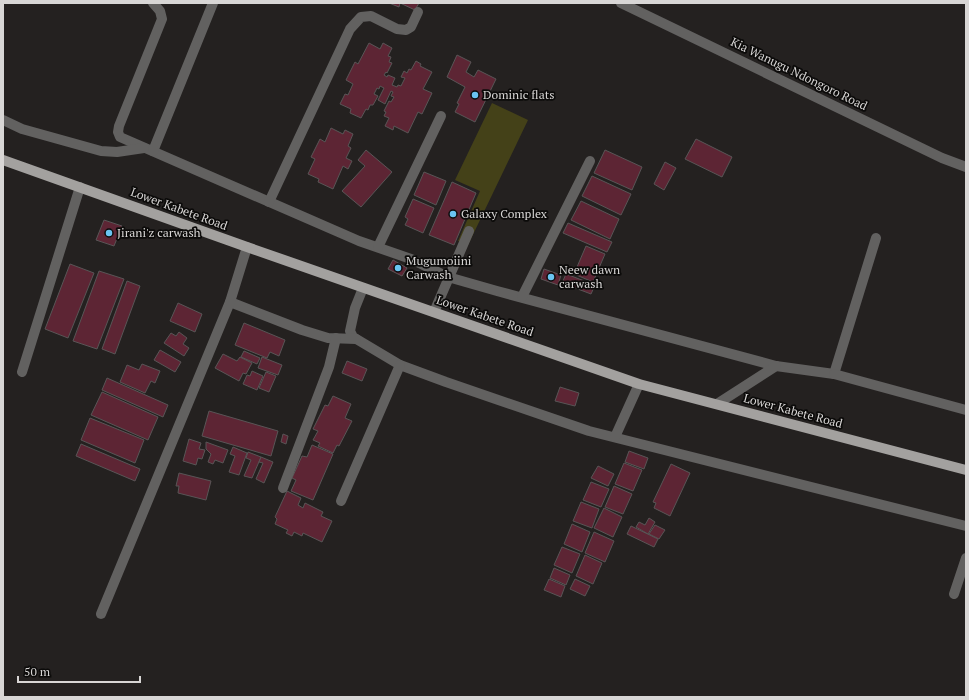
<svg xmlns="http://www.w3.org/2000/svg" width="969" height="700" font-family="'PT Serif',serif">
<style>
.green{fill:#444118}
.building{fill:#5d2534;stroke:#595556}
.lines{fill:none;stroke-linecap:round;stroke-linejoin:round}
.minor{stroke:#626160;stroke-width:10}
.major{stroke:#a3a19f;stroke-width:10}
.poi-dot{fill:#6ac3f1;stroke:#0c0b0a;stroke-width:1.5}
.labels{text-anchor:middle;stroke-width:3.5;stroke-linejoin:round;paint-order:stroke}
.street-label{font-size:12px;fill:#d8d6d5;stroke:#0c0b0a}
.poi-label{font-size:12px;fill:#d8d6d5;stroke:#0c0b0a;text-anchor:start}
</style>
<rect width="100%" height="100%" fill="#242120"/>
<!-- green -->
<polygon class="green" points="492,103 528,120 468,245 458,241 480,191 455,180"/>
<!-- building -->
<g class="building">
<polygon points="389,3 419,3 415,10 400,3 399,7"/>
<polygon points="369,43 380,49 383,43 392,48 388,56 391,57 389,62 392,63 387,73 386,72 384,75 387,77 388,75 395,78 392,85 397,87 398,85 401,86 405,78 401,77 404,71 407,73 409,69 411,70 416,61 421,64 420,66 432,72 423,89 432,93 422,114 418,112 408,133 394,126 393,130 385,126 389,118 384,116 386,112 384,111 389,101 391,102 394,97 391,96 393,92 391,91 385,104 378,100 384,88 380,86 379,89 377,88 374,94 378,96 373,105 370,105 368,110 366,109 361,118 350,113 351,109 340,104 345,94 348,95 353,84 346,80 355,62 358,64"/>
<polygon points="457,55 471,62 466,72 474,77 478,70 496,79 475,122 455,112 459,104 457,103 465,87 447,77"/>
<polygon points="331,128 343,134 345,130 353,134 348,146 351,148 346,158 352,161 348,169 343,166 333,189 318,182 319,179 308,174 315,159 311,157 320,139 325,142"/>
<polygon points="696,139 732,157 722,177 685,159"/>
<polygon points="366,150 392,172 361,207 342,191 365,166 358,160"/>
<polygon points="605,150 642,167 632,190 594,173"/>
<polygon points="665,162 676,168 664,190 654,184"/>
<polygon points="424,172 446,181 436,205 414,195"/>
<polygon points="592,176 631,194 621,215 582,196"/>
<polygon points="452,182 476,193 454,245 429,235"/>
<polygon points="413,199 434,208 423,233 405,225 408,219 405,217"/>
<polygon points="581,201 619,219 610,239 571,220"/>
<polygon points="104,220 122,226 114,246 96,240"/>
<polygon points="568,223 612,242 607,252 563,233"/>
<polygon points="586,246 605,254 593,282 574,274"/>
<polygon points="393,260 407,268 402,276 388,269"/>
<polygon points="70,264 94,273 68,338 45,329"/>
<polygon points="544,269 561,275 558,285 541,279"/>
<polygon points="99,271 124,279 97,349 73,341"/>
<polygon points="566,274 595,285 591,294 562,283"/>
<polygon points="127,281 140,286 115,354 102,349"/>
<polygon points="178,303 202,314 195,332 170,321"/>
<polygon points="244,323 285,340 279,356 270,352 267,358 235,345"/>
<polygon points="179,332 187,338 183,344 189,348 184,356 164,343 171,333 176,336"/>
<polygon points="160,350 181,362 175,372 154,360"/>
<polygon points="244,351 260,358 257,364 241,357"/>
<polygon points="223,354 237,361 240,357 252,363 246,374 243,373 239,381 215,368"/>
<polygon points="262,357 282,365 278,375 258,368"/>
<polygon points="347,361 367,369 362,381 342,373"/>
<polygon points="142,364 160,371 155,383 151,381 145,393 120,382 127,365 139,370"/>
<polygon points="252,371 263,376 257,390 243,384 247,375 250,376"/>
<polygon points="266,372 276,376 269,392 259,388"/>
<polygon points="107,378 168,405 163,417 102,390"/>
<polygon points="560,387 579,393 575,406 555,401"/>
<polygon points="102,392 158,417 148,440 91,415"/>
<polygon points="333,396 351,404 345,418 352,421 339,446 337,445 333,453 318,446 320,443 313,440 318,431 313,429 325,405 328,406"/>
<polygon points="209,411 278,431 271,456 202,436"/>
<polygon points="90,418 144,440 135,463 81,440"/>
<polygon points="283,434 288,436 286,444 281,442"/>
<polygon points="189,439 201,443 199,449 205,450 202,459 198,458 196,465 183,461"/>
<polygon points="206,442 228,450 223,463 215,460 213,464 208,462 211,454 206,449"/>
<polygon points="81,444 140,469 135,481 76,456"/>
<polygon points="312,445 333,454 313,500 291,491 296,480 292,478 302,456 307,457"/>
<polygon points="233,447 247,453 239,475 229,472 235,456 230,454"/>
<polygon points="629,451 648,458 644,469 625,462"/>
<polygon points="248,452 261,457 252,478 244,476 251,460 246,458"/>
<polygon points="261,457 273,462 264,483 256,479 263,463 259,462"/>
<polygon points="624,463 642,470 633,491 615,484"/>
<polygon points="671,464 690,473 670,516 654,508 656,503 653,502"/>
<polygon points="598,466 614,474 608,486 591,478"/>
<polygon points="179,473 211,481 206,500 178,493 179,486 176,486"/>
<polygon points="591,482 609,489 601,507 583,500"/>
<polygon points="614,486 632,494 623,514 605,507"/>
<polygon points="287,491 301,498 298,505 303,508 305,503 323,512 321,516 332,521 322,542 303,533 302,536 294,532 292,536 286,533 288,530 275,524 277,519 275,517"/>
<polygon points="581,502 599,509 592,528 573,521"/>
<polygon points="604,508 622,517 613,537 594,528"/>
<polygon points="649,518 655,522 648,534 636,527 639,522 645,525"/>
<polygon points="572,524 590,532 582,552 564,544"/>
<polygon points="655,525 665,530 659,539 649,534"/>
<polygon points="631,526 658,539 654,547 627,534"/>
<polygon points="594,532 614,541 605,562 585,553"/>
<polygon points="562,547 580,554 572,573 554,565"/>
<polygon points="585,555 602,563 593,584 576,576"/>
<polygon points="554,568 570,575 566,585 550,578"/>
<polygon points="549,579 565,586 561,597 544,590"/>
<polygon points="575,579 590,586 585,596 570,589"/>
</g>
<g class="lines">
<!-- minor -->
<g class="minor">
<polyline points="153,3 160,11 162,19 119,126 118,132 120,137 359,241 411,259 448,277 497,291 776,366 834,374 876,238"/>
<polyline points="621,3 942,158 966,167"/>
<polyline points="3,120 22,129 101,151 117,152 144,148"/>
<polyline points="153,151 213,3"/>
<polyline points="269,202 350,29 361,17 371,16 397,29 406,30 411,27 418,12"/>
<polyline points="378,247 441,116"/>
<polyline points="363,288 355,308 350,331 353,337 400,365 446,382 589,431 966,526"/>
<polyline points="522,297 590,161"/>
<polyline points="230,302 302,330 328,338 356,339"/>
<polyline points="434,312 469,231"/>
<polyline points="22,372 80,187"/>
<polyline points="834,374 966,410"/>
<polyline points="717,404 776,366"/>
<polyline points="615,437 639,384"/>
<polyline points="283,488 329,367 336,338"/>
<polyline points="341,501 400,365"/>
<polyline points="954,594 966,558"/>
<polyline points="101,614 230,302 247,247"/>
</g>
<!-- major -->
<polyline class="major" points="3,160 247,247 639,384 966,470"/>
</g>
<!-- markers -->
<g class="poi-dot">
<circle cx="475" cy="95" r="4"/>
<circle cx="453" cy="214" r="4"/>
<circle cx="109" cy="233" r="4"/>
<circle cx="398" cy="268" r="4"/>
<circle cx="551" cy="277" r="4"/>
</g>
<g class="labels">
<!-- street labels -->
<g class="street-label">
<text transform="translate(799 74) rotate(26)" y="4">Kia Wanugu Ndongoro Road</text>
<text transform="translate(179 209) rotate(20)" y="4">Lower Kabete Road</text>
<text transform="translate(485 316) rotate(19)" y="4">Lower Kabete Road</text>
<text transform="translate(793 411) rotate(15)" y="4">Lower Kabete Road</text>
</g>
<!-- poi labels -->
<g class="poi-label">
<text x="483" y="99">Dominic flats</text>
<text x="461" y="218">Galaxy Complex</text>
<text x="117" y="237">Jirani'z carwash</text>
<text x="406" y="265">Mugumoiini<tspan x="406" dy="14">Carwash</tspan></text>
<text x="559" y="274">Neew dawn<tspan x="559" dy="14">carwash</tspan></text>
</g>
</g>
<!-- border -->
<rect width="969" height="700" fill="none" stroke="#d8d6d5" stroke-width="8"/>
<!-- scale -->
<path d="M18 676v6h122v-6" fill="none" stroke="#d8d6d5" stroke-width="2"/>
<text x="24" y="676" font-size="12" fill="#d8d6d5" stroke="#0c0b0a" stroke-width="3" paint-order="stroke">50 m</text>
</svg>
